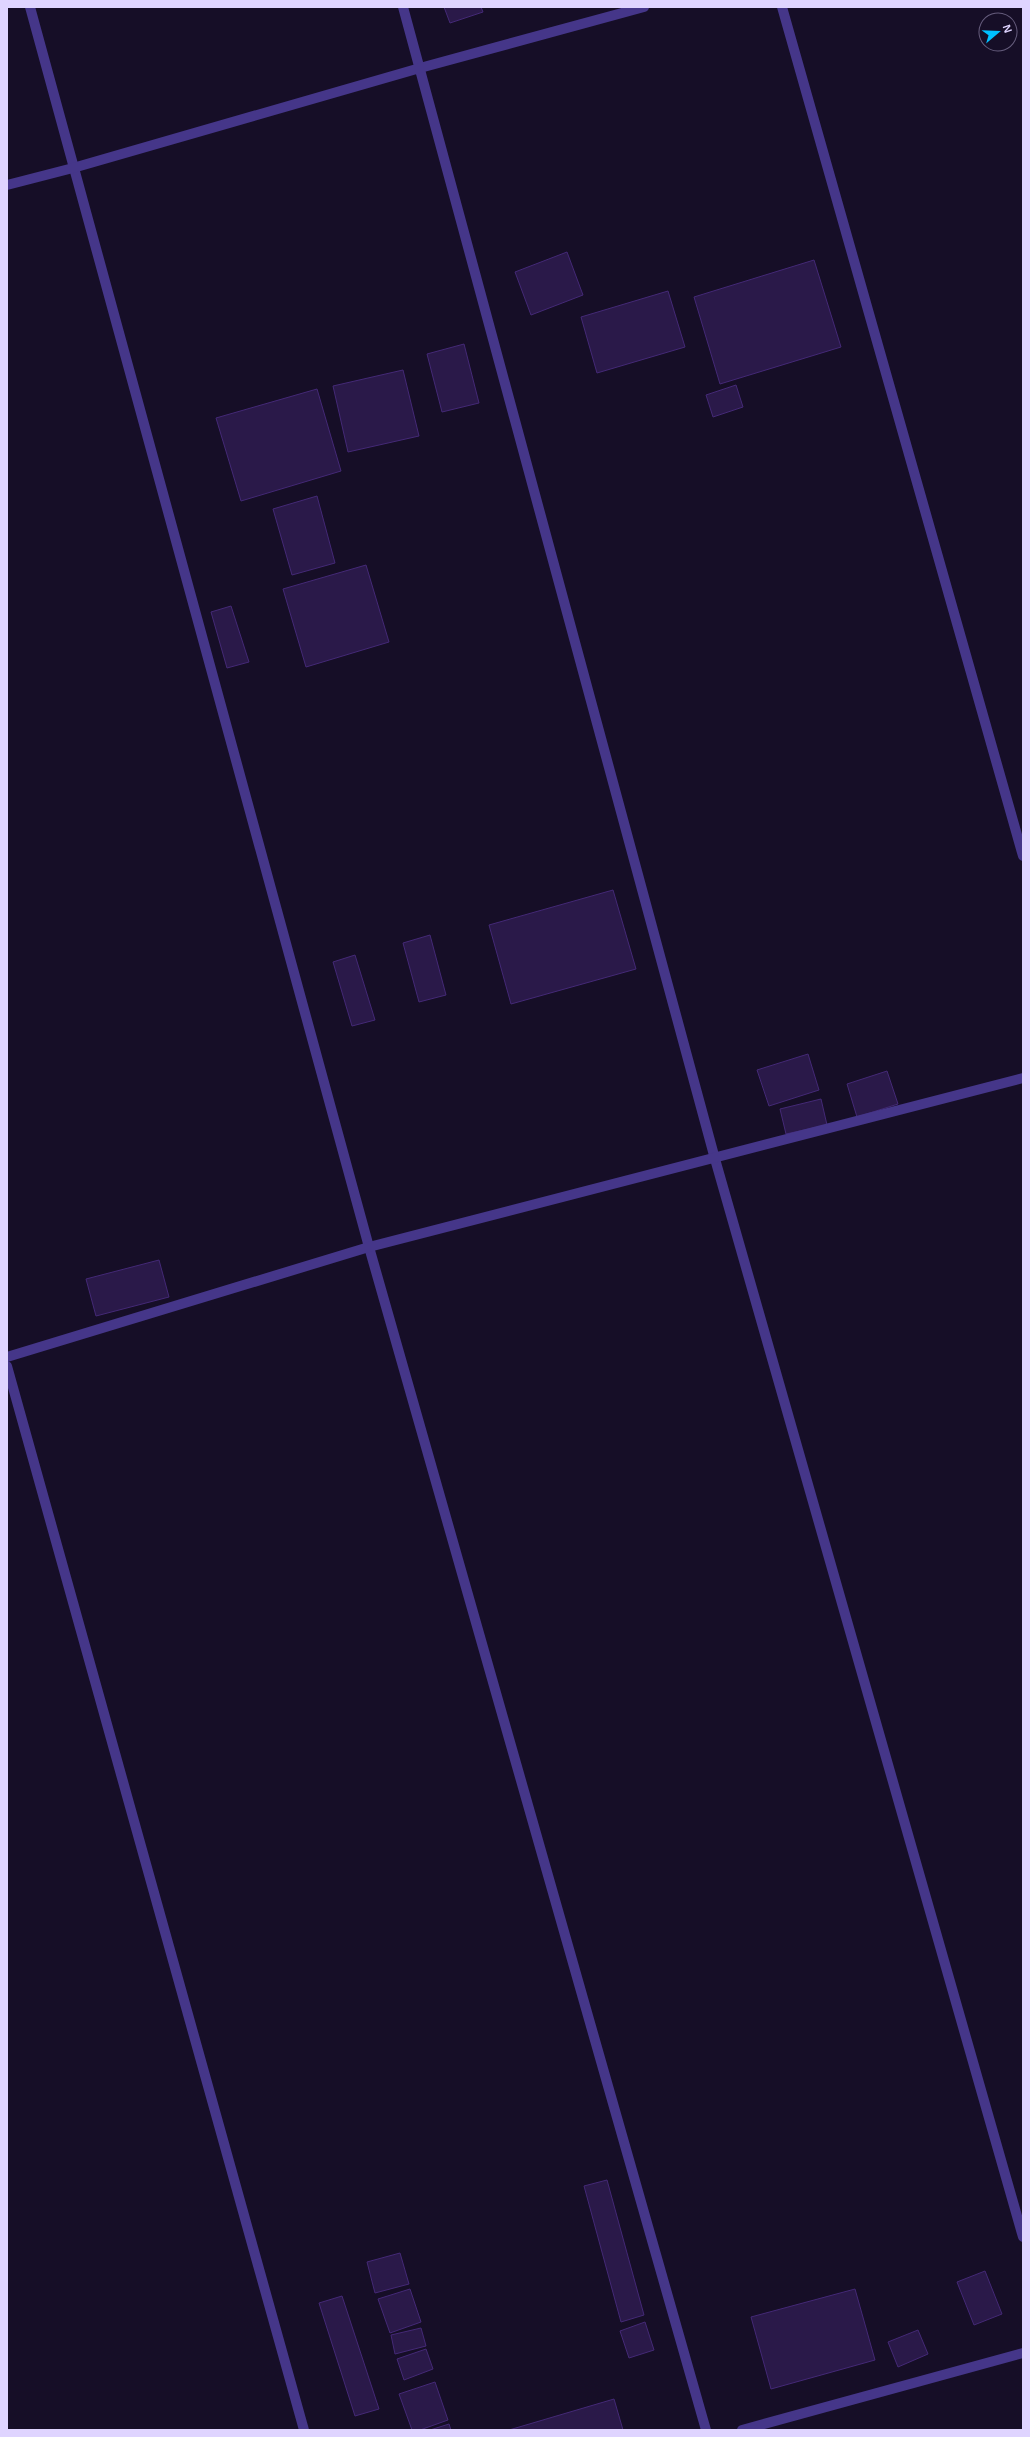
<svg xmlns="http://www.w3.org/2000/svg" width="1030" height="2437" font-family="Helvetica,sans-serif">
<style>
.building{fill:#2a1949;stroke:#442976}
.lines{fill:none;stroke-linecap:round;stroke-linejoin:round}
.street{stroke:#453689;stroke-width:10}
</style>
<rect width="100%" height="100%" fill="#160e27"/>
<!-- building -->
<g class="building">
<polygon points="444,7 481,7 483,12 450,23"/>
<polygon points="567,252 583,295 531,315 515,272"/>
<polygon points="814,260 841,347 720,384 694,297"/>
<polygon points="668,291 685,347 597,373 581,317"/>
<polygon points="464,344 479,403 442,412 427,354"/>
<polygon points="403,370 419,436 348,452 333,386"/>
<polygon points="736,385 743,407 713,417 706,395"/>
<polygon points="317,389 341,471 241,501 216,418"/>
<polygon points="317,496 335,563 292,575 273,509"/>
<polygon points="366,565 389,642 306,667 283,589"/>
<polygon points="231,606 249,662 227,668 211,612"/>
<polygon points="613,890 636,969 511,1004 489,925"/>
<polygon points="430,935 446,995 419,1002 403,943"/>
<polygon points="355,955 375,1020 352,1026 333,962"/>
<polygon points="808,1054 819,1090 769,1106 757,1070"/>
<polygon points="887,1071 898,1104 857,1117 847,1084"/>
<polygon points="821,1099 827,1125 786,1134 780,1109"/>
<polygon points="159,1260 169,1297 96,1316 86,1279"/>
<polygon points="607,2180 644,2315 621,2322 584,2186"/>
<polygon points="400,2253 409,2284 375,2293 367,2262"/>
<polygon points="985,2271 1002,2314 974,2325 957,2282"/>
<polygon points="410,2289 421,2322 390,2333 378,2299"/>
<polygon points="855,2289 875,2360 771,2389 751,2317"/>
<polygon points="342,2296 379,2409 355,2416 319,2303"/>
<polygon points="645,2322 654,2350 629,2358 620,2331"/>
<polygon points="421,2328 426,2346 395,2354 391,2335"/>
<polygon points="918,2330 928,2354 898,2367 888,2342"/>
<polygon points="426,2349 433,2369 404,2380 397,2359"/>
<polygon points="435,2382 448,2420 420,2430 412,2430 399,2394"/>
<polygon points="614,2399 623,2430 509,2430"/>
<polygon points="449,2424 451,2430 430,2430"/>
</g>
<g class="lines">
<!-- street -->
<g class="street">
<polyline points="30,7 369,1247 706,2430"/>
<polyline points="403,7 715,1159 1023,2237"/>
<polyline points="782,7 1023,856"/>
<polyline points="7,185 73,168 420,68 644,7"/>
<polyline points="7,1357 369,1247 1023,1078"/>
<polyline points="7,1366 304,2430"/>
<polyline points="742,2430 1023,2353"/>
</g>
</g>
<!-- border -->
<rect width="1030" height="2437" fill="none" stroke="#dfd4ff" stroke-width="16"/>
<!-- north arrow -->
<g transform="translate(998 32) rotate(71)"><circle r="19" fill="#160e27" stroke="#665d7d"/>
<path d="M0-3L7 15L0 10L-7 15Z" fill="#00c0ff"/>
<text y="-6" font-size="11" font-weight="bold" text-anchor="middle" fill="#dfd4ff">N</text>
</g>
</svg>
